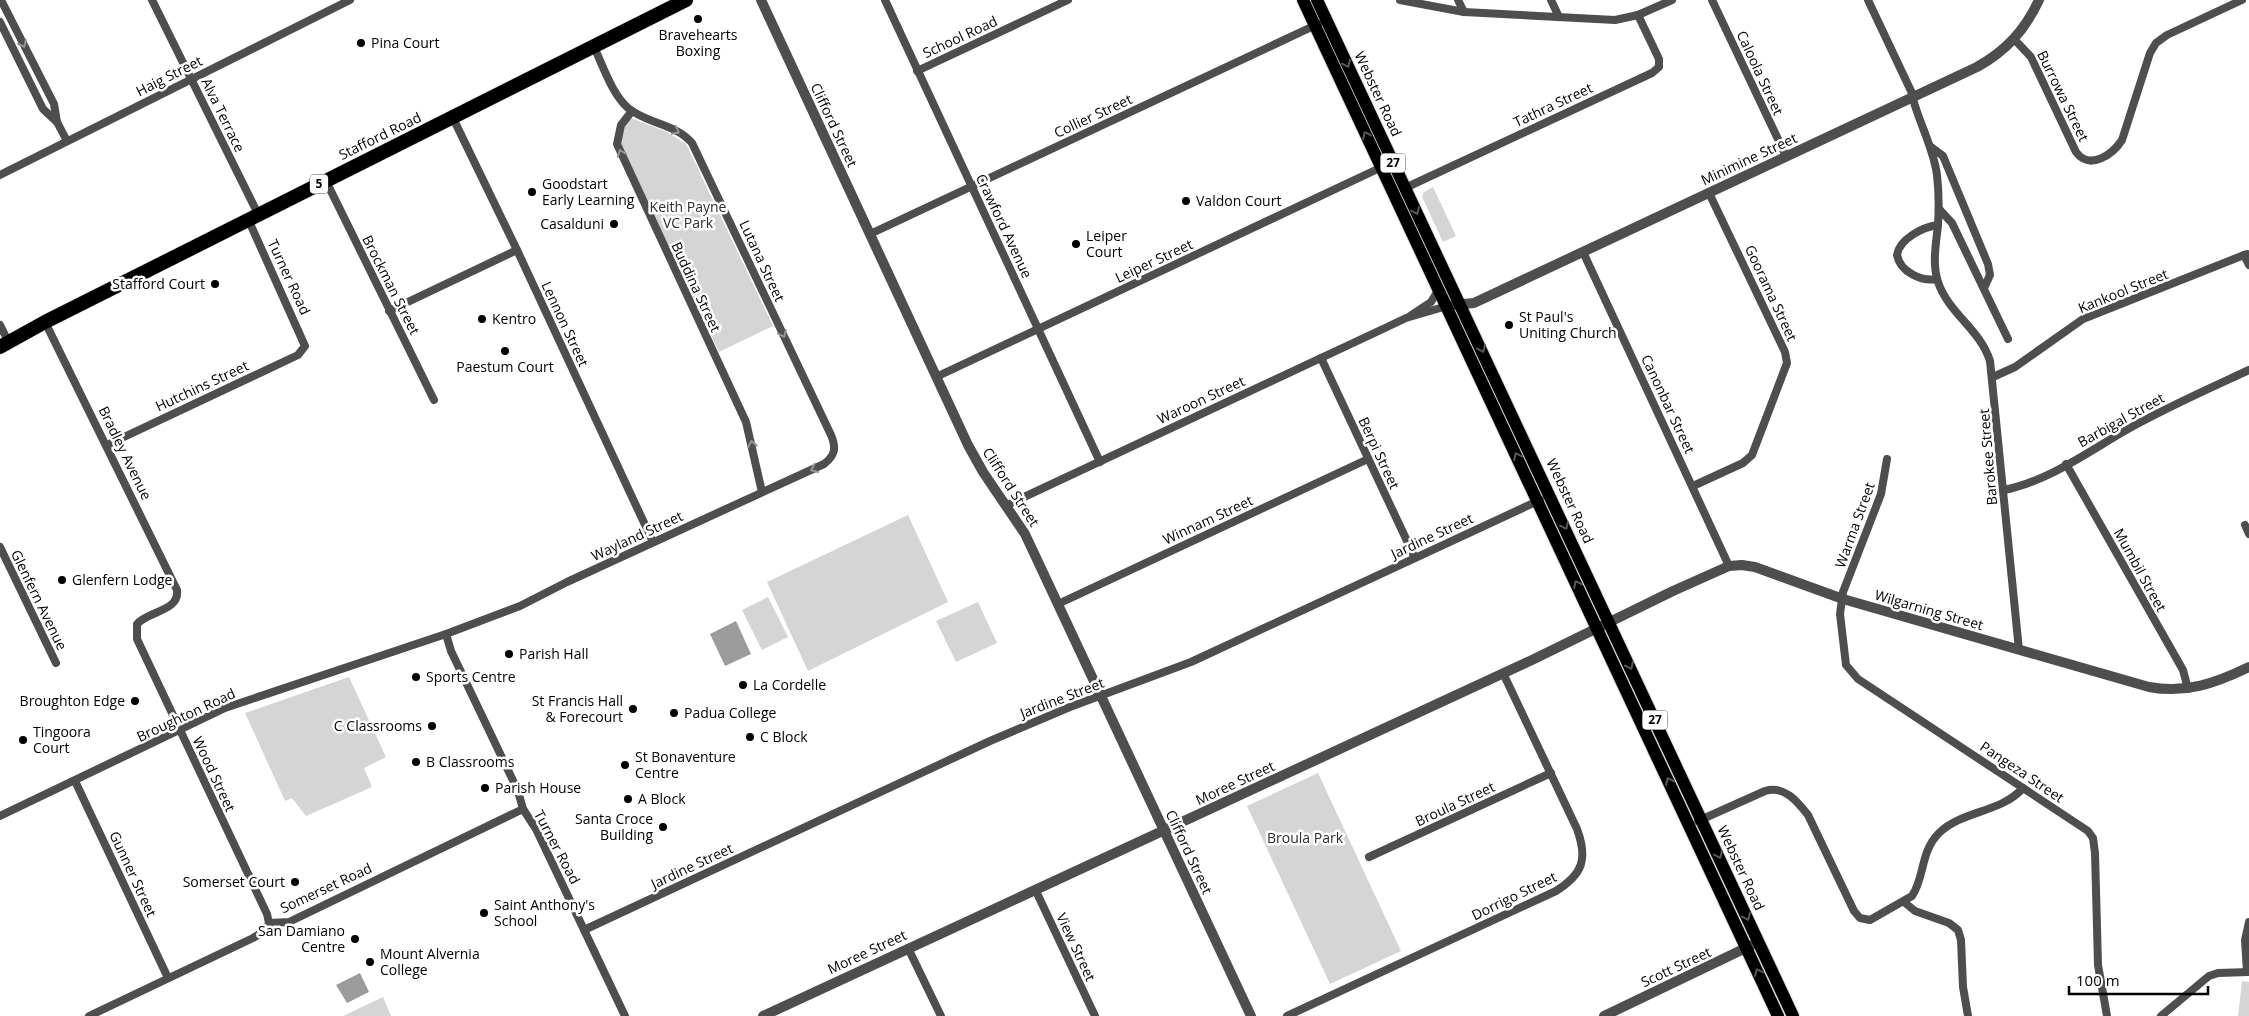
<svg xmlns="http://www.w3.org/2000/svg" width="2249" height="1016" font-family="'Open Sans',sans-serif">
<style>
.green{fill:#d5d5d5}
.water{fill:#9c9c9c}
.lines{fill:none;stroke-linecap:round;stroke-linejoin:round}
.primary-casing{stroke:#dbdbdb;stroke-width:14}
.trunk-casing{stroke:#dbdbdb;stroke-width:15}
.minor{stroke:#4e4e4e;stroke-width:8}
.tertiary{stroke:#4e4e4e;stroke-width:10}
.primary{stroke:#000;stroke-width:12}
.trunk{stroke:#000;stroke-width:14}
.oneway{stroke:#959595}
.oneway2{stroke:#595959}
.poi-dot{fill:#000;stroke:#fff;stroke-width:2}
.labels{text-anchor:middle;stroke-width:5;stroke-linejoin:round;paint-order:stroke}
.shield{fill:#fff;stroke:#4c4c4c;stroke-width:1}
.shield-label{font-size:12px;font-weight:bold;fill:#000}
.poi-label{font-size:14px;fill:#000;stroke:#fff;text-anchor:start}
.street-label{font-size:14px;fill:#000;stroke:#fff}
.park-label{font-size:14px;fill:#2c2c2c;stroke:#fff}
</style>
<rect width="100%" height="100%" fill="#fff"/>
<!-- green -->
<g class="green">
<polygon points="631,118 667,132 686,144 773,326 719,352 621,146 621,131"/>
<polygon points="1433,187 1456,236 1443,242 1422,197 1424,192"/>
<polygon points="908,515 948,602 808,671 767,582"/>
<polygon points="768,597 788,637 762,650 742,610"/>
<polygon points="978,602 997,643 956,662 936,621"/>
<polygon points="349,677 386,757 364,768 372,787 306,816 292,798 285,801 245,713"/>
<polygon points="1318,773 1401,951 1330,984 1247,806"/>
<polygon points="2242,981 2249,982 2249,1016 2238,1016"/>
<polygon points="383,997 391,1016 343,1016"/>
</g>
<!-- water -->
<g class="water">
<polygon points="736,621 751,654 725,666 710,634"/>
<polygon points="360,973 369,992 347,1003 336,985"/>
</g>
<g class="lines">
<defs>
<g id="primary">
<polyline points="1303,0 1778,1016"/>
<polyline points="1317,0 1793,1016"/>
</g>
<polyline id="trunk" points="0,347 45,322 686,0"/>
</defs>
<!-- primary casing -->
<use href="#primary" class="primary-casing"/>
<!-- trunk casing -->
<use href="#trunk" class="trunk-casing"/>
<!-- minor -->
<g class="minor">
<polyline points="1,0 54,104 57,122 67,141"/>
<polyline points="152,0 258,214"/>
<polyline points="885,0 1100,462"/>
<polyline points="1400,0 1464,12 1615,20 1638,15 1672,0"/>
<polyline points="1458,0 1464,12"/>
<polyline points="1551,0 1559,17"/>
<polyline points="1712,0 1786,156"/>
<path d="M1868,0L1911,91C1917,120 1933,145 1937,175C1939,192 1939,208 1938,225C1936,244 1932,263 1938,282C1949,314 1980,329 1990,361L2019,650"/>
<polyline points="0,22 43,109 57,122"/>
<path d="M2014,39L2031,57L2076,152C2090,171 2113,154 2122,140L2150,53L2156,43L2167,35L2242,0"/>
<polyline points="917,71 1068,0"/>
<polyline points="632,111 621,125 617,144 746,422 762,492"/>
<polyline points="453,118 517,250 653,542"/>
<polyline points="1931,147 1943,156 1988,264 1990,275 1984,288"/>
<polyline points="0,175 350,0"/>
<polyline points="326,181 434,400"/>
<polyline points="1405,188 1652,73 1659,67 1659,59 1638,15"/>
<polyline points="1939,209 1952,223 2008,339"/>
<polyline points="870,234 1318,24"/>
<polyline points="1583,252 1729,566"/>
<polyline points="2247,254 2244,255 2249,265"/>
<path d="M1937,279C1922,282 1900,272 1897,255C1899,239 1923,227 1938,225"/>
<polyline points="389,311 517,250"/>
<polyline points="1410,316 1431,302 1439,289"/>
<path d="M45,322L177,590C180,611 148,611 137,624V639L267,914L269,923"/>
<polyline points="0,325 8,341"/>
<polyline points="1321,358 1415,558"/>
<polyline points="936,377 1382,167"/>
<polyline points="1993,377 2015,367 2083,319 2244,255"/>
<polyline points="107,445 298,355 305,346 248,219"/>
<polyline points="1887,459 1881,494 1843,592 1840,614 1846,665 1858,679 2088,831 2093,838 2095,853 2098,965 2107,1016"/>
<polyline points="2066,464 2183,670 2188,689"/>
<polyline points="1693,486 1743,463 1752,455 1787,363 1785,352 1709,193"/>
<path d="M2004,490C2049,481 2089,451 2128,429C2167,407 2208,389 2249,370"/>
<polyline points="1007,505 1385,328 1406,318 1447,306"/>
<polyline points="2245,525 2249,534"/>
<polyline points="0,547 56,663"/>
<polyline points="1058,604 1368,459"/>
<polyline points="446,634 451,651 518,791 523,809 536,829 625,1016"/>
<polyline points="75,781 168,978"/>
<path d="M0,816L225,708L446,634L520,606L567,582L824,464C836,455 836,447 831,435L692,143C675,123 647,124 628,108C612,94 603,66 594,47"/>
<path d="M1698,821L1765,791C1784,785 1797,801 1808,815L1854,911L1860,918L1870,920L1912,896C1925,877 1920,852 1939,833C1963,810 2001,813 2023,788"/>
<polyline points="1369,857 1551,773"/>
<polyline points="1035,889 1095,1016"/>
<polyline points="1904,902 1915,911 1949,923 1958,930 1961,940 1963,987 1968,1016"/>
<polyline points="269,923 289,922 523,809"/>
<polyline points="584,930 990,741 1070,707 1191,662 1540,500"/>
<polyline points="908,948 941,1016"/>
<polyline points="2247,972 2245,940 2249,922"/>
<polyline points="89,1016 253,938 266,930 269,923"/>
<path d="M1287,1016L1556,891C1583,874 1588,859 1577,829L1503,673"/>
<polyline points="2161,1016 2209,976 2218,973 2249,972"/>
</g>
<!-- tertiary -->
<g class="tertiary">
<polyline points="761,0 968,445 983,472 1025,534 1251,1016"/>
<path d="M1453,305L1474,303L1977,67C2006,51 2025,30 2039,0"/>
<path d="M763,1016L1532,660L1673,591L1729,566L1742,565L1755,567L1843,599L2149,687C2186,694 2216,683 2249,667"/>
<polyline points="1604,1016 1752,945"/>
</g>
<!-- primary -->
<use href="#primary" class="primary"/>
<!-- trunk -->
<use href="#trunk" class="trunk"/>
</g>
<!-- one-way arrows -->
<defs><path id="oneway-chevron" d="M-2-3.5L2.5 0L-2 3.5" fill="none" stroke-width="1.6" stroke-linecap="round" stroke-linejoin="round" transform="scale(1.25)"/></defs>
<g class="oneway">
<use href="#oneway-chevron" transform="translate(23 44) rotate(63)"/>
<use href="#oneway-chevron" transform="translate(676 131) rotate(27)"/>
<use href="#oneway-chevron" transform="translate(621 153) rotate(-111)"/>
<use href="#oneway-chevron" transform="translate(783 334) rotate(65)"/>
<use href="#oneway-chevron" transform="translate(752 444) rotate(-101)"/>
<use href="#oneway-chevron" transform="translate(814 469) rotate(155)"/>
</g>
<g class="oneway2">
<use href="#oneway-chevron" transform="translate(1347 64) rotate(65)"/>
<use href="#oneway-chevron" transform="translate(1366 135) rotate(-115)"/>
<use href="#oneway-chevron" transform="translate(1416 211) rotate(64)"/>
<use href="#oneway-chevron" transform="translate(1482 349) rotate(65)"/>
<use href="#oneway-chevron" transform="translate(1517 456) rotate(-115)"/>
<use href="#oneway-chevron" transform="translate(1565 526) rotate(65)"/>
<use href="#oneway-chevron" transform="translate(1577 584) rotate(-115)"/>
<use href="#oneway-chevron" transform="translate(1630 666) rotate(65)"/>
<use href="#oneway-chevron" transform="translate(1669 781) rotate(-115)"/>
<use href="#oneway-chevron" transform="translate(1719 855) rotate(65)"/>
<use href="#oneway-chevron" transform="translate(1747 917) rotate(65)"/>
<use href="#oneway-chevron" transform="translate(1758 972) rotate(-115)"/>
</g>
<!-- markers -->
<g class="poi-dot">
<circle cx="698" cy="19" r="5"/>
<circle cx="361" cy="43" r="5"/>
<circle cx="532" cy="192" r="5"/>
<circle cx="1186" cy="201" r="5"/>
<circle cx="614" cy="224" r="5"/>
<circle cx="1076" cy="244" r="5"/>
<circle cx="215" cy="284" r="5"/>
<circle cx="482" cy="319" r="5"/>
<circle cx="1509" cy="325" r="5"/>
<circle cx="505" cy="351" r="5"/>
<circle cx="62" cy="580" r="5"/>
<circle cx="509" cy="654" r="5"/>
<circle cx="416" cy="677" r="5"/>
<circle cx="743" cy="685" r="5"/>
<circle cx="135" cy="701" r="5"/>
<circle cx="633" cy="709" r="5"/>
<circle cx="674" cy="713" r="5"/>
<circle cx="432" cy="726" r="5"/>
<circle cx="750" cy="737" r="5"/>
<circle cx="23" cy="740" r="5"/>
<circle cx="416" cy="762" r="5"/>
<circle cx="625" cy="765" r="5"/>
<circle cx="485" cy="788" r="5"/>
<circle cx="628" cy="799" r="5"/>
<circle cx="663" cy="827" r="5"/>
<circle cx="295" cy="882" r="5"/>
<circle cx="484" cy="913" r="5"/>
<circle cx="355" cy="939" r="5"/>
<circle cx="370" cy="962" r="5"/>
</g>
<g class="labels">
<!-- shield labels -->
<g class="shield">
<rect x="1380.5" y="153.5" width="25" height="19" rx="4"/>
<rect x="310" y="174.5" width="18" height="19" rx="4"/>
<rect x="1642.5" y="710.5" width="25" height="19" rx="4"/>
</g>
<g class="shield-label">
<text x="1393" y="167">27</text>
<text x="319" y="188">5</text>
<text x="1655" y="724">27</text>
</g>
<!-- poi labels -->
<g class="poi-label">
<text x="698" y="40" text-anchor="middle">Bravehearts<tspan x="698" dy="16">Boxing</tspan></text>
<text x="371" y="48">Pina Court</text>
<text x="542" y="189">Goodstart<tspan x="542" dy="16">Early Learning</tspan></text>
<text x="1196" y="206">Valdon Court</text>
<text x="604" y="229" text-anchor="end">Casalduni</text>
<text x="1086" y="241">Leiper<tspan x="1086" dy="16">Court</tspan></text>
<text x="205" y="289" text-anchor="end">Stafford Court</text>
<text x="1519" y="322">St Paul's<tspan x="1519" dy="16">Uniting Church</tspan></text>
<text x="492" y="324">Kentro</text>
<text x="505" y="372" text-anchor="middle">Paestum Court</text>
<text x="72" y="585">Glenfern Lodge</text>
<text x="519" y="659">Parish Hall</text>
<text x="426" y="682">Sports Centre</text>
<text x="753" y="690">La Cordelle</text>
<text x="125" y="706" text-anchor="end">Broughton Edge</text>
<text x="623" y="706" text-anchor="end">St Francis Hall<tspan x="623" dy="16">&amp; Forecourt</tspan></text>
<text x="684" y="718">Padua College</text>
<text x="422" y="731" text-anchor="end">C Classrooms</text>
<text x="33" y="737">Tingoora<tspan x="33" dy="16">Court</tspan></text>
<text x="760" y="742">C Block</text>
<text x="635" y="762">St Bonaventure<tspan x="635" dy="16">Centre</tspan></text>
<text x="426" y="767">B Classrooms</text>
<text x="495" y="793">Parish House</text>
<text x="638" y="804">A Block</text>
<text x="653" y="824" text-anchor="end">Santa Croce<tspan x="653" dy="16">Building</tspan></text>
<text x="285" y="887" text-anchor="end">Somerset Court</text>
<text x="494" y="910">Saint Anthony's<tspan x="494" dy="16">School</tspan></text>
<text x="345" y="936" text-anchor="end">San Damiano<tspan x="345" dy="16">Centre</tspan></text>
<text x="380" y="959">Mount Alvernia<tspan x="380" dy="16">College</tspan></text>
</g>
<!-- street labels -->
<g class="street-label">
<text transform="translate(960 37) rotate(-25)" y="5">School Road</text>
<text transform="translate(1760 73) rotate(65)" y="5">Caloola Street</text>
<text transform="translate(169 76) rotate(-27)" y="5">Haig Street</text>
<text transform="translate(1378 94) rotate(65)" y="5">Webster Road</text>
<text transform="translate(2063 96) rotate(64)" y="5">Burrowa Street</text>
<text transform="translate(1553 105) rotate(-25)" y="5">Tathra Street</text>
<text transform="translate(223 115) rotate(64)" y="5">Alva Terrace</text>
<text transform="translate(1093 116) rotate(-25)" y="5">Collier Street</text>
<text transform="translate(834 125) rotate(65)" y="5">Clifford Street</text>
<text transform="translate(380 136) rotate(-26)" y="5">Stafford Road</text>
<text transform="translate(1749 159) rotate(-25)" y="5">Minimine Street</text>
<text transform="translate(1004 226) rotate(65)" y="5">Crawford Avenue</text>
<text transform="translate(762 261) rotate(65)" y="5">Lutana Street</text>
<text transform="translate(1154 261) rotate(-25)" y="5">Leiper Street</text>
<text transform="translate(289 277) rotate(65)" y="5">Turner Road</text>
<text transform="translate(391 285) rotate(63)" y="5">Brockman Street</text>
<text transform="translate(696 287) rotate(65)" y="5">Buddina Street</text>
<text transform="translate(2123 291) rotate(-22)" y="5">Kankool Street</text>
<text transform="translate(1771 293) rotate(65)" y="5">Goorama Street</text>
<text transform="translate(565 324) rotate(65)" y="5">Lennon Street</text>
<text transform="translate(202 386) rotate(-25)" y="5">Hutchins Street</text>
<text transform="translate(1201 400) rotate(-25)" y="5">Waroon Street</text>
<text transform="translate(1668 404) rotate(65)" y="5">Canonbar Street</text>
<text transform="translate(2121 420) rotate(-29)" y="5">Barbigal Street</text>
<text transform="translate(125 453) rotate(64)" y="5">Bradley Avenue</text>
<text transform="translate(1379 453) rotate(65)" y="5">Berpi Street</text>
<text transform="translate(1988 457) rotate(-95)" y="5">Barokee Street</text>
<text transform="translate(1011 487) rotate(57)" y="5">Clifford Street</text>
<text transform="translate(1570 501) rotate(65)" y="5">Webster Road</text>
<text transform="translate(1208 520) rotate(-25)" y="5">Winnam Street</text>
<text transform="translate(1855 525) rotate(-70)" y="5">Warma Street</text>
<text transform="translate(637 536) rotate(-25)" y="5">Wayland Street</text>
<text transform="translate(1432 536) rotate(-25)" y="5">Jardine Street</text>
<text transform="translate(2140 570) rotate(61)" y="5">Mumbil Street</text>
<text transform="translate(39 600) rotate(64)" y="5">Glenfern Avenue</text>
<text transform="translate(1929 610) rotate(16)" y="5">Wilgarning Street</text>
<text transform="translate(1062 698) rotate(-21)" y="5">Jardine Street</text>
<text transform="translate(186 715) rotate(-25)" y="5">Broughton Road</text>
<text transform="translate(2022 772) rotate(34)" y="5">Pangeza Street</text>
<text transform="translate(214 774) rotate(65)" y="5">Wood Street</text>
<text transform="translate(1235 783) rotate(-25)" y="5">Moree Street</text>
<text transform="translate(1455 804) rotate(-25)" y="5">Broula Street</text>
<text transform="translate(557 847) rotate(62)" y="5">Turner Road</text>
<text transform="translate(1189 852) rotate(65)" y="5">Clifford Street</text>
<text transform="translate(692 866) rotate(-25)" y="5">Jardine Street</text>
<text transform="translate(1741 868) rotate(65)" y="5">Webster Road</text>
<text transform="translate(133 874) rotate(65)" y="5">Gunner Street</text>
<text transform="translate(326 888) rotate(-25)" y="5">Somerset Road</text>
<text transform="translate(1514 896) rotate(-26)" y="5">Dorrigo Street</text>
<text transform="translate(1076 947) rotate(65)" y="5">View Street</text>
<text transform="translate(867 952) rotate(-25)" y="5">Moree Street</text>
<text transform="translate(1676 967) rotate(-25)" y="5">Scott Street</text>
</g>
<!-- park labels -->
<g class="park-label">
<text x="688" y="212">Keith Payne<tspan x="688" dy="16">VC Park</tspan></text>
<text x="1305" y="843">Broula Park</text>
</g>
</g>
<!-- scale -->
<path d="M2069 986v8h139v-8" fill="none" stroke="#000000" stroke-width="2.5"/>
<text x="2076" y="986" font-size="15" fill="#000000" stroke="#ffffff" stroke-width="4" paint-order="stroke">100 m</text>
</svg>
